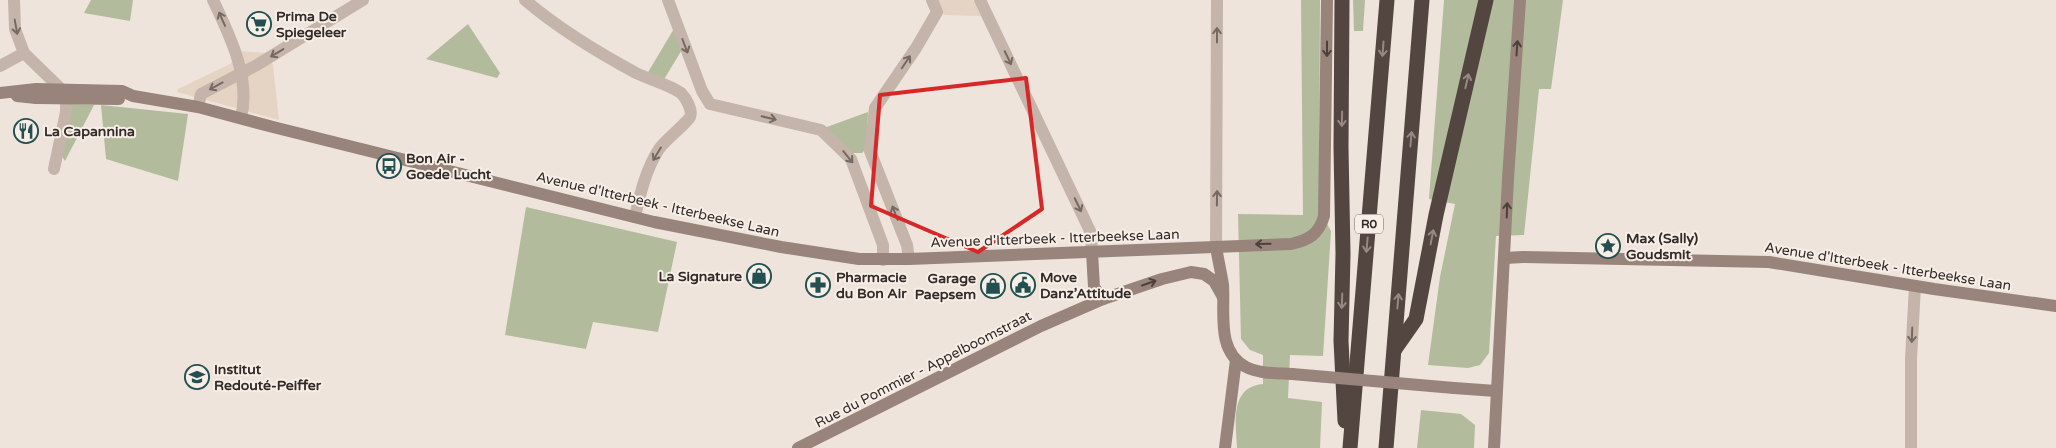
<svg xmlns="http://www.w3.org/2000/svg" width="2056" height="448" font-family="'Varela Round',sans-serif">
<style>
.green{fill:#b3bb9d}
.plaza{fill:#e5d4c4}
.lines{fill:none;stroke-linecap:round;stroke-linejoin:round}
.street{stroke:#c5b4a9;stroke-width:12}
.secondary{stroke:#98847a;stroke-width:12}
.highway{stroke:#534540;stroke-width:15}
.secondary-bridge{stroke:#98847a;stroke-width:12}
.oneway{stroke:#756962}
.oneway2{stroke:#4c413c}
.oneway3{stroke:#958983}
.marked{fill:none;stroke:#d62828;stroke-width:4;stroke-linejoin:round}
.labels{text-anchor:middle;stroke-width:4;stroke-linejoin:round;paint-order:stroke}
.shield{fill:#f7efe7;stroke:#6e6661;stroke-width:1}
.shield-label{font-size:12px;font-weight:bold;fill:#332b28}
.poi-label{font-size:14px;font-weight:bold;fill:#332b28;stroke:#f7efe7;text-anchor:start}
.street-label{font-size:14px;fill:#332b28;stroke:#f7efe7}
</style>
<rect width="100%" height="100%" fill="#eee4db"/>
<!-- green -->
<g class="green">
<polygon points="91,0 133,0 130,21 84,13"/>
<path d="M1301,0H1320L1319,210L1331,231L1323,356L1290,355L1288,398L1322,402L1320,448H1237C1236,424 1229,387 1263,384V355L1250,350L1241,339L1238,214L1303,215Z"/>
<polygon points="1353,0 1365,0 1363,31 1354,31"/>
<polygon points="1444,0 1563,0 1551,89 1539,89 1524,235 1496,236 1489,353 1480,365 1468,368 1428,365 1440,277 1455,204 1429,199"/>
<polygon points="468,24 500,73 497,78 426,59"/>
<polygon points="675,27 683,48 663,81 647,74"/>
<polygon points="70,104 94,105 65,161 61,155"/>
<polygon points="101,105 188,114 178,181 106,159"/>
<polygon points="868,112 866,149 862,153 852,153 824,128"/>
<polygon points="526,207 677,242 658,332 593,322 586,349 505,335"/>
<polygon points="1421,410 1461,414 1475,425 1474,448 1417,448"/>
</g>
<!-- plaza -->
<g class="plaza">
<polygon points="938,0 973,0 981,16 944,15"/>
<polygon points="239,51 266,53 273,65 279,120 177,92 178,89 230,64"/>
</g>
<g class="lines">
<!-- street -->
<g class="street">
<polyline points="14,0 15,29 24,53 61,89 66,98 66,112 54,169"/>
<path d="M213,0C230,36 251,78 241,118"/>
<path d="M525,0C559,29 597,52 636,73C650,80 668,84 681,93C686,98 693,110 690,117C687,123 665,140 659,149C646,169 640,194 635,217"/>
<polyline points="668,0 702,91 710,104 821,130 851,159 883,245 883,260"/>
<polyline points="980,0 1091,233 1092,252"/>
<polyline points="0,66 24,53"/>
<polyline points="198,107 201,94 257,65 363,0"/>
<polyline points="1216,247 1217,0"/>
<polyline points="909,259 907,245 870,151 875,108 916,48 937,12 932,0"/>
<polyline points="1911,448 1911,359 1915,286"/>
</g>
<!-- secondary -->
<g class="secondary">
<path d="M0,93L36,89L122,91L133,96L198,107L273,127L654,222L781,247L859,259H909L1291,244C1309,240 1319,234 1324,216L1327,0"/>
<polyline points="17,96 36,98 119,99"/>
<path d="M1216,247C1218,259 1221,272 1223,285C1225,313 1216,351 1246,367C1260,374 1277,373 1292,374"/>
<polyline points="1092,252 1094,287 1103,299"/>
<polyline points="1505,258 1523,257 1769,262 1934,289 2056,306"/>
<polyline points="1454,388 1496,391"/>
<polyline points="798,448 1041,326 1103,299 1162,279 1191,272 1204,274 1214,281 1223,297"/>
<polyline points="1225,448 1236,360"/>
<polyline points="1494,448 1508,179 1520,0"/>
</g>
<!-- highway -->
<g class="highway">
<polyline points="1342,0 1341,147 1343,254 1341,341 1345,421"/>
<polyline points="1395,349 1416,319 1436,215 1486,0"/>
<polyline points="1350,448 1387,0"/>
<polyline points="1386,448 1422,0"/>
</g>
<!-- secondary-bridge -->
<polyline class="secondary-bridge" points="1292,374 1454,388"/>
</g>
<!-- one-way arrows -->
<defs><path id="oneway-shaft" d="M-6 0H5M1.5-3L5.5 0L1.5 3" fill="none" stroke-width="1.6" stroke-linecap="round" stroke-linejoin="round" transform="scale(1.25)"/></defs>
<g class="oneway">
<use href="#oneway-shaft" transform="translate(222 19) rotate(-114)"/>
<use href="#oneway-shaft" transform="translate(16 27) rotate(80)"/>
<use href="#oneway-shaft" transform="translate(1217 35) rotate(-90)"/>
<use href="#oneway-shaft" transform="translate(685 46) rotate(69)"/>
<use href="#oneway-shaft" transform="translate(277 53) rotate(149)"/>
<use href="#oneway-shaft" transform="translate(1008 58) rotate(64)"/>
<use href="#oneway-shaft" transform="translate(906 62) rotate(-56)"/>
<use href="#oneway-shaft" transform="translate(216 86) rotate(151)"/>
<use href="#oneway-shaft" transform="translate(769 118) rotate(13)"/>
<use href="#oneway-shaft" transform="translate(657 154) rotate(121)"/>
<use href="#oneway-shaft" transform="translate(848 157) rotate(51)"/>
<use href="#oneway-shaft" transform="translate(1217 198) rotate(-89)"/>
<use href="#oneway-shaft" transform="translate(1078 205) rotate(64)"/>
<use href="#oneway-shaft" transform="translate(895 213) rotate(-111)"/>
<use href="#oneway-shaft" transform="translate(1912 335) rotate(92)"/>
</g>
<g class="oneway2">
<use href="#oneway-shaft" transform="translate(1517 48) rotate(-86)"/>
<use href="#oneway-shaft" transform="translate(1327 49) rotate(90)"/>
<use href="#oneway-shaft" transform="translate(1507 210) rotate(-88)"/>
<use href="#oneway-shaft" transform="translate(1263 244) rotate(179)"/>
<use href="#oneway-shaft" transform="translate(1149 283) rotate(-19)"/>
</g>
<g class="oneway3">
<use href="#oneway-shaft" transform="translate(1383 49) rotate(94)"/>
<use href="#oneway-shaft" transform="translate(1467 81) rotate(-77)"/>
<use href="#oneway-shaft" transform="translate(1342 119) rotate(91)"/>
<use href="#oneway-shaft" transform="translate(1411 139) rotate(-85)"/>
<use href="#oneway-shaft" transform="translate(1432 237) rotate(-79)"/>
<use href="#oneway-shaft" transform="translate(1367 245) rotate(95)"/>
<use href="#oneway-shaft" transform="translate(1342 301) rotate(92)"/>
<use href="#oneway-shaft" transform="translate(1398 301) rotate(-85)"/>
</g>
<!-- marked area -->
<path class="marked" d="M1026,78L1042,209L978,252L871,206L880,95Z"/>
<!-- icons -->
<defs>
<symbol id="supermarket-ring" viewBox="-11 -11 22 22"><circle r="9.5" fill="#f7efe7" stroke="#224f4f" stroke-width="1.5"/><path d="M-6-5.5h2.5l.6 2H6L4.5 2H-2.5L-4.4-4H-6ZM-1.5 3.2a1.3 1.3 0 1 0 .1 0ZM3 3.2a1.3 1.3 0 1 0 .1 0Z" fill="#224f4f"/></symbol>
<symbol id="restaurant-ring" viewBox="-11 -11 22 22"><circle r="9.5" fill="#f7efe7" stroke="#224f4f" stroke-width="1.5"/><path d="M-5-6h1v4h1v-4h1v4h1v-4h1v5L-1.5 .5V6h-2V.5L-5-1ZM5-6V6H3V1.5H1.5Q1.5-4 5-6Z" fill="#224f4f"/></symbol>
<symbol id="bus-ring" viewBox="-11 -11 22 22"><circle r="9.5" fill="#f7efe7" stroke="#224f4f" stroke-width="1.5"/><path d="M-5-6H5V4H4V6H2V4H-2V6H-4V4H-5ZM-3.5-4V0h7V-4ZM-3.5 1.2v1.5H-2V1.2ZM2 1.2v1.5H3.5V1.2Z" fill="#224f4f"/></symbol>
<symbol id="sight-ring" viewBox="-11 -11 22 22"><circle r="9.5" fill="#f7efe7" stroke="#224f4f" stroke-width="1.5"/><path d="M0-6L1.8-2.2L6-1.7L2.9 1.2L3.7 5.4L0 3.3L-3.7 5.4L-2.9 1.2L-6-1.7L-1.8-2.2Z" fill="#224f4f"/></symbol>
<symbol id="shop-ring" viewBox="-11 -11 22 22"><circle r="9.5" fill="#f7efe7" stroke="#224f4f" stroke-width="1.5"/><path d="M-5-2.5h2.3a2.7 3.5 0 0 1 5.4 0H5L5.5 6h-11ZM-1.5-2.5h3a1.5 2.3 0 0 0-3 0Z" fill="#224f4f"/></symbol>
<symbol id="pharmacy-ring" viewBox="-11 -11 22 22"><circle r="9.5" fill="#f7efe7" stroke="#224f4f" stroke-width="1.5"/><path d="M-2-6h4v4h4v4h-4v4h-4v-4h-4v-4h4Z" fill="#224f4f"/></symbol>
<symbol id="civic-ring" viewBox="-11 -11 22 22"><circle r="9.5" fill="#f7efe7" stroke="#224f4f" stroke-width="1.5"/><path d="M-.6-6.5H3V-4.5H.6V-3L4-1V1h2V6H-6V1h2V-1L-.6-3ZM-1.2 2.5V6h2.4V2.5Z" fill="#224f4f"/></symbol>
<symbol id="school-ring" viewBox="-11 -11 22 22"><circle r="9.5" fill="#f7efe7" stroke="#224f4f" stroke-width="1.5"/><path d="M0-5L7-2L0 1L-7-2ZM-4 1L0 2.5L4 1V4Q0 6-4 4Z" fill="#224f4f"/></symbol>
</defs>
<g fill-rule="evenodd">
<use href="#supermarket-ring" x="245" y="10" width="28" height="28"/>
<use href="#restaurant-ring" x="12" y="117" width="28" height="28"/>
<use href="#bus-ring" x="375" y="152" width="28" height="28"/>
<use href="#sight-ring" x="1594" y="232" width="28" height="28"/>
<use href="#shop-ring" x="745" y="262" width="28" height="28"/>
<use href="#pharmacy-ring" x="804" y="271" width="28" height="28"/>
<use href="#civic-ring" x="1009" y="271" width="28" height="28"/>
<use href="#shop-ring" x="979" y="272" width="28" height="28"/>
<use href="#school-ring" x="183" y="363" width="28" height="28"/>
</g>
<g class="labels">
<!-- shield labels -->
<rect class="shield" x="1355" y="214.5" width="28" height="19" rx="4"/>
<g class="shield-label">
<text x="1369" y="228">R0</text>
</g>
<!-- poi labels -->
<g class="poi-label">
<text x="276" y="21">Prima De<tspan x="276" dy="16">Spiegeleer</tspan></text>
<text x="44" y="136">La Capannina</text>
<text x="406" y="163">Bon Air -<tspan x="406" dy="16">Goede Lucht</tspan></text>
<text x="1626" y="243">Max (Sally)<tspan x="1626" dy="16">Goudsmit</tspan></text>
<text x="742" y="281" text-anchor="end">La Signature</text>
<text x="836" y="282">Pharmacie<tspan x="836" dy="16">du Bon Air</tspan></text>
<text x="1040" y="282">Move<tspan x="1040" dy="16">Danz’Attitude</tspan></text>
<text x="976" y="283" text-anchor="end">Garage<tspan x="976" dy="16">Paepsem</tspan></text>
<text x="214" y="374">Institut<tspan x="214" dy="16">Redouté-Peiffer</tspan></text>
</g>
<!-- street labels -->
<g class="street-label">
<text transform="translate(658 204) rotate(13)" y="5">Avenue d'Itterbeek - Itterbeekse Laan</text>
<text transform="translate(1055 238) rotate(-2)" y="5">Avenue d'Itterbeek - Itterbeekse Laan</text>
<text transform="translate(1888 266) rotate(9)" y="5">Avenue d'Itterbeek - Itterbeekse Laan</text>
<text transform="translate(923 369) rotate(-27)" y="5">Rue du Pommier - Appelboomstraat</text>
</g>
</g>
</svg>
